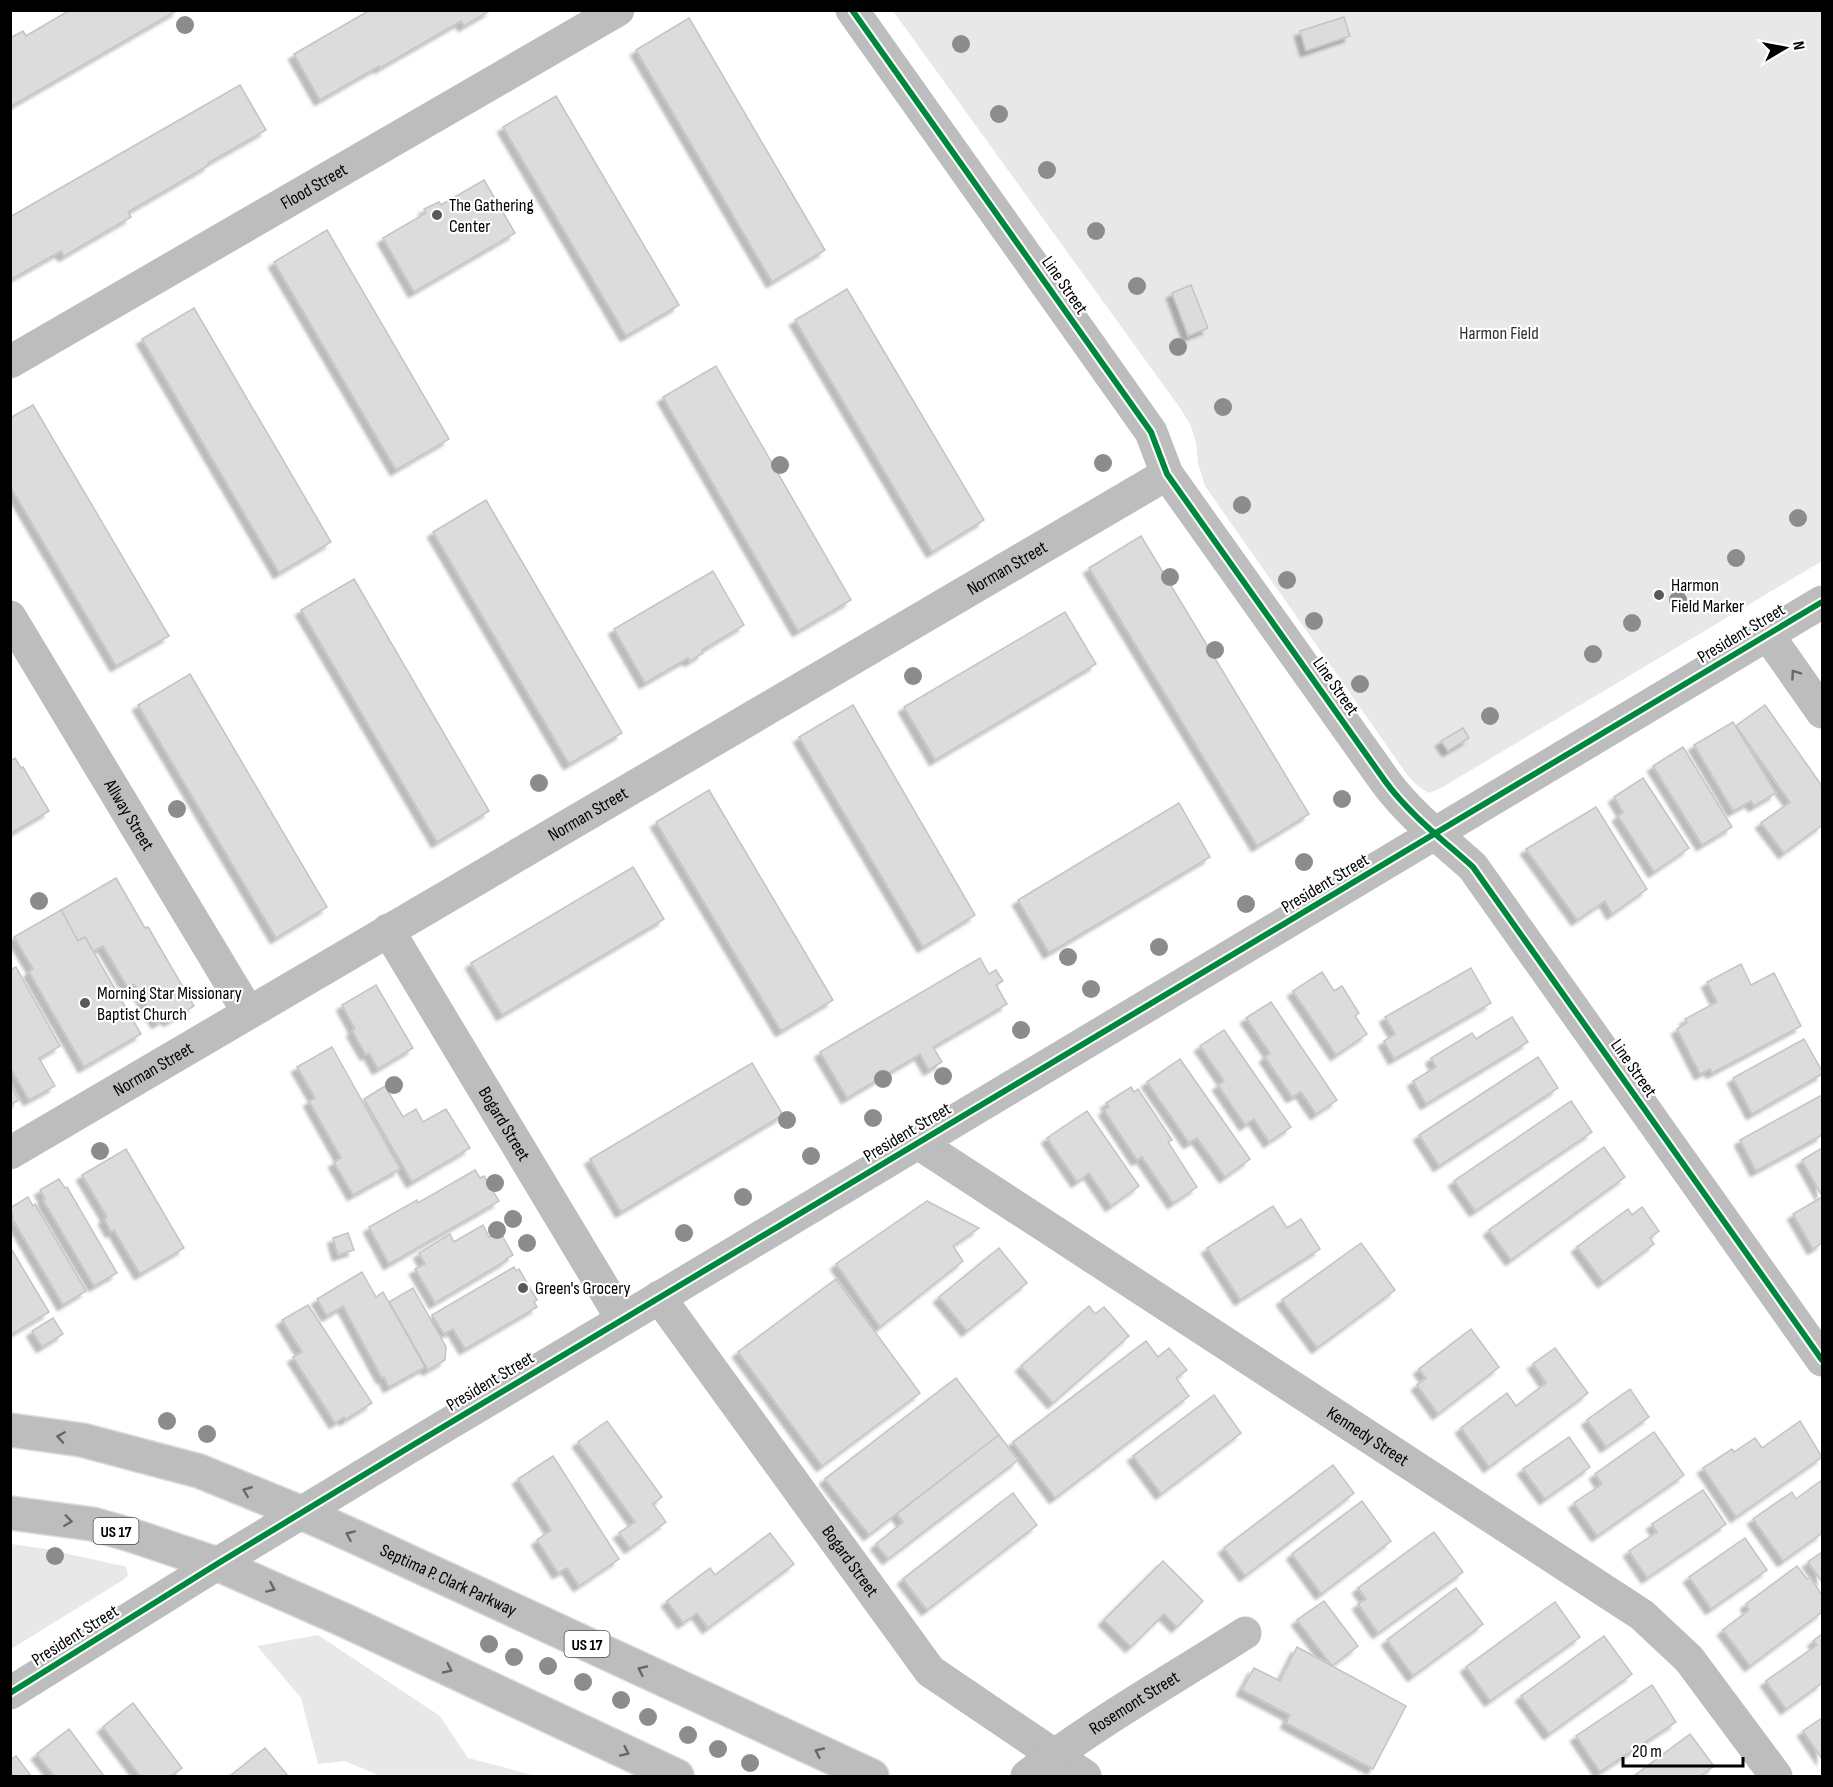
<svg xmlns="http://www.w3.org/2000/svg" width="1833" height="1787" font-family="'Sofia Sans Condensed',sans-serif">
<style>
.green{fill:#e8e8e8}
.building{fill:#dcdcdc;stroke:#c4c4c4;stroke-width:1.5;filter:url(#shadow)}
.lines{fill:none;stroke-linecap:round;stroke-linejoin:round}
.highway-casing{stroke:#dbdbdb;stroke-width:36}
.minor{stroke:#bdbdbd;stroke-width:33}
.highway{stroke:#bdbdbd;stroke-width:33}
.cycleway-casing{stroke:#fff;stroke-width:10}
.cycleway{stroke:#00873e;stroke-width:6}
.tree{fill:#8c8c8c}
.oneway{stroke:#686868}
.poi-dot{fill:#595959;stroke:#fff;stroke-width:2}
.labels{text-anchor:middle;stroke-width:4.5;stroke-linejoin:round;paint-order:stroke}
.shield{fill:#fff;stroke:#4c4c4c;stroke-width:1.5}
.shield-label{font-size:16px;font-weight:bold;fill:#000}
.street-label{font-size:18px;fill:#000;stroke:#fff}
.poi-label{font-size:18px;fill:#000;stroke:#fff;text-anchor:start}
.park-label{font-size:18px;fill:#2d2d2d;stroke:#fff}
</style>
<defs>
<filter id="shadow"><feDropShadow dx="-5.5" dy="5.5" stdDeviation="1.5" flood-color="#0004"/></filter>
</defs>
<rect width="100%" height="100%" fill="#fff"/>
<!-- green -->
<g class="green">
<polygon points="893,11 1822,11 1822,561 1441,788 1429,793 1419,787 1408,776 1205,486 1198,464 1196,442 1190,424 1180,408"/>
<polygon points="11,1544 46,1549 123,1566 126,1567 128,1575 123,1580 11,1649"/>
<polygon points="318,1635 440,1716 468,1758 536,1776 380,1776 345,1761 318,1764 301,1698 257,1646"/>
</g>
<!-- building -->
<g class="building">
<polygon points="70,10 178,10 10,107 10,38 23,31 26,36"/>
<polygon points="370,10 491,10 464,26 461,21 380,68 379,66 320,100 294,54"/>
<polygon points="1344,17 1350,36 1306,51 1300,31"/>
<polygon points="689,18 825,250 772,282 636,50"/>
<polygon points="240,85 266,130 208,163 209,165 128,212 131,217 64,256 61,251 10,280 10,217"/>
<polygon points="556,96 679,305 626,336 503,127"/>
<polygon points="484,180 515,233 414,292 383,238 426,213 424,209 439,202 441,205"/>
<polygon points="327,230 449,439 396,470 274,262"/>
<polygon points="1191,285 1208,328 1188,336 1172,293"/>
<polygon points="847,289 984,520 932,552 795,320"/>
<polygon points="194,308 331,542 279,573 142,339"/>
<polygon points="716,366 851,600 798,631 663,397"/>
<polygon points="33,405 169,636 116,666 10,486 10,418"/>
<polygon points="486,500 622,733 569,764 433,532"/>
<polygon points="1141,536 1309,814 1257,846 1089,568"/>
<polygon points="713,571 744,625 702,650 703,653 690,661 688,658 645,683 614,629"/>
<polygon points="354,579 489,811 437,842 301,610"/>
<polygon points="1065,612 1096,664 935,760 904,707"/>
<polygon points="190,674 327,907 276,938 138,705"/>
<polygon points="853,705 975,915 923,947 799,737"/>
<polygon points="1765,705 1822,786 1822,825 1784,853 1761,823 1790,802 1736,726"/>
<polygon points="1733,722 1776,793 1754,806 1751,801 1733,811 1694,745"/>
<polygon points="1463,728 1469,738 1448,751 1441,741"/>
<polygon points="1683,747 1732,827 1702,845 1653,766"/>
<polygon points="15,758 21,768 23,767 49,811 10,834 10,761"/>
<polygon points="1643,778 1689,848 1654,872 1618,816 1623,812 1614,797"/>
<polygon points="709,790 833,1000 781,1031 656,822"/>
<polygon points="1179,803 1210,857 1049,953 1018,900"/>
<polygon points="1596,807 1647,889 1612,914 1605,901 1577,920 1526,849"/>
<polygon points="633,867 664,919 502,1015 471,963"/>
<polygon points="116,878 145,928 148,927 194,1006 169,1021 167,1017 157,1023 134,984 128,988 103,946 93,951 85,937 78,941 61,910"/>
<polygon points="61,910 78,941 85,937 141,1034 84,1067 29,972 33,969 14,937"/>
<polygon points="980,958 989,974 996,970 1003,981 996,985 1007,1004 933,1047 942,1062 929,1070 920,1054 847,1098 820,1052"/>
<polygon points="1741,964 1751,985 1774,973 1801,1026 1712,1073 1710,1069 1700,1074 1677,1029 1687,1023 1685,1019 1717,1002 1707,982"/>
<polygon points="16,967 60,1046 39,1058 55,1086 29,1100 10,1067 10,970"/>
<polygon points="1471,968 1491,1003 1394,1059 1384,1041 1395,1034 1385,1017"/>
<polygon points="1322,972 1334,991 1342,986 1359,1013 1355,1016 1367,1034 1336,1055 1293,991"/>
<polygon points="376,985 413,1048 378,1069 369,1053 366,1055 352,1031 355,1029 342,1005"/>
<polygon points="1271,1002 1337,1100 1316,1114 1301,1092 1292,1097 1265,1057 1270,1053 1246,1018"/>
<polygon points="1512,1017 1528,1042 1426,1104 1413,1081 1436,1067 1431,1058 1472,1033 1476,1039"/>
<polygon points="1224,1030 1291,1127 1269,1142 1254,1119 1245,1125 1218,1085 1224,1081 1200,1046"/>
<polygon points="1804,1039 1822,1071 1822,1074 1752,1114 1733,1078"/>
<polygon points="332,1047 400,1169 353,1195 334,1162 341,1158 309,1101 315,1098 297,1067"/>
<polygon points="1538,1057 1558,1088 1439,1166 1419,1135"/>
<polygon points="1180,1059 1250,1159 1225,1177 1197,1138 1189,1143 1147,1082"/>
<polygon points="752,1063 783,1115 621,1212 590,1159"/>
<polygon points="10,1084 19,1100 10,1105"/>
<polygon points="385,1086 403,1117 416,1109 423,1122 446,1109 470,1148 412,1182 364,1099"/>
<polygon points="1131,1087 1134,1092 1138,1089 1172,1140 1168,1142 1197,1187 1173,1203 1142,1157 1137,1160 1104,1110 1109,1107 1106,1103"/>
<polygon points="1822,1095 1822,1135 1756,1171 1740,1140"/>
<polygon points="1571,1101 1592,1132 1475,1211 1454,1181"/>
<polygon points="1087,1111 1139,1186 1111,1206 1089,1173 1077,1182 1047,1138"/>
<polygon points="1604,1147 1625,1177 1511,1260 1489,1230"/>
<polygon points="1822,1148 1822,1196 1802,1160"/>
<polygon points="126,1149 184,1248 140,1274 114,1230 111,1232 104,1219 107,1217 82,1175"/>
<polygon points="475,1170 480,1178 484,1176 499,1201 389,1264 369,1227 417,1200 418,1203"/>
<polygon points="59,1179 65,1188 67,1187 117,1273 94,1286 43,1200 45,1199 40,1190"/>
<polygon points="28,1197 33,1206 35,1204 86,1291 63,1305 12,1218 13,1217 10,1208"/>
<polygon points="1822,1197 1822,1243 1813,1249 1793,1214"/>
<polygon points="927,1201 979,1228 953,1246 963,1261 880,1327 836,1264"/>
<polygon points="1273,1206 1287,1228 1301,1219 1320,1249 1240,1300 1207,1248"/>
<polygon points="1642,1207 1659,1231 1650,1238 1654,1244 1603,1282 1577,1247 1628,1209 1632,1215"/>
<polygon points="483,1225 489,1237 492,1235 493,1236 500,1232 513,1255 506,1259 507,1260 435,1303 415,1269 425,1264 419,1253 450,1234 454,1242"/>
<polygon points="348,1233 354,1250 338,1255 333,1238"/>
<polygon points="1361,1243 1395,1290 1317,1348 1282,1300"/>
<polygon points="10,1247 49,1312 10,1335"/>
<polygon points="999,1248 1027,1283 967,1331 939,1297"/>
<polygon points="514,1267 516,1271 519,1269 537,1300 534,1302 537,1307 465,1349 453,1329 444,1334 432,1315"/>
<polygon points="362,1272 376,1297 383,1292 425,1367 389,1387 384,1377 382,1378 343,1306 327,1316 317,1299"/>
<polygon points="836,1279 920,1393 822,1466 738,1352"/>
<polygon points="413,1288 446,1347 445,1360 428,1370 389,1302"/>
<polygon points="308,1305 372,1403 345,1420 344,1417 335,1423 293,1357 302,1352 282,1320"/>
<polygon points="1089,1306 1095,1314 1104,1307 1129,1336 1053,1403 1021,1366"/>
<polygon points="53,1318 63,1334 42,1347 32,1331"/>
<polygon points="1471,1329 1499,1367 1438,1414 1417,1385 1426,1378 1419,1369"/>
<polygon points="1146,1341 1158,1357 1169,1348 1187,1370 1176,1378 1189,1396 1055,1498 1013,1442"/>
<polygon points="1555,1348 1588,1393 1489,1467 1461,1428 1507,1393 1516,1406 1546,1383 1533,1364"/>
<polygon points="956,1378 999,1435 869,1535 825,1479"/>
<polygon points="1630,1389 1649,1417 1606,1447 1587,1420"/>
<polygon points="1214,1395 1241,1433 1161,1494 1133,1456"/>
<polygon points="607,1421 662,1497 653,1504 666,1522 630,1548 619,1533 635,1522 578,1442"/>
<polygon points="1800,1421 1822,1457 1736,1517 1703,1468 1732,1449 1734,1452 1755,1438 1762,1448"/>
<polygon points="1654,1432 1684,1475 1597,1536 1574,1503 1602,1484 1595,1474"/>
<polygon points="999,1435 1018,1460 888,1559 876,1544 903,1522 897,1514"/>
<polygon points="1569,1437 1590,1467 1545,1499 1523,1469"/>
<polygon points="553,1456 619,1559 579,1586 567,1568 558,1573 537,1540 551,1530 518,1479"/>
<polygon points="1333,1465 1354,1493 1245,1576 1224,1548"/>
<polygon points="1822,1480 1822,1533 1783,1561 1753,1519 1792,1492 1796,1499"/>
<polygon points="1703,1490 1726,1524 1647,1578 1629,1551 1657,1532 1652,1524"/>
<polygon points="1013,1493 1037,1525 927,1610 903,1579"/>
<polygon points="1362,1501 1391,1541 1321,1594 1292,1554"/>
<polygon points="1434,1532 1463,1572 1378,1633 1358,1604 1366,1599 1358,1588"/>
<polygon points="770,1533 794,1564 708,1628 697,1613 683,1623 667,1601 710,1568 715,1575"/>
<polygon points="1745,1538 1767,1570 1711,1609 1689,1577"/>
<polygon points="1822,1552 1822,1582 1808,1562"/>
<polygon points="1163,1561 1203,1601 1177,1627 1164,1614 1131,1647 1104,1620"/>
<polygon points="1797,1566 1807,1579 1810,1577 1822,1595 1822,1612 1750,1666 1723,1630 1749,1610 1746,1604"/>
<polygon points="1456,1588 1483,1624 1413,1676 1387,1640"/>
<polygon points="1324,1601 1358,1646 1332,1666 1297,1620"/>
<polygon points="1555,1602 1580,1637 1490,1701 1466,1667"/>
<polygon points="1822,1634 1822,1683 1786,1709 1766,1681 1817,1645 1813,1641"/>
<polygon points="1604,1636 1632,1674 1549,1734 1521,1696"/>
<polygon points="1297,1647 1406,1706 1373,1769 1286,1723 1290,1715 1242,1690 1254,1668 1280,1681"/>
<polygon points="1652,1685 1676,1722 1600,1772 1576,1736"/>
<polygon points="133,1703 182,1768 171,1776 140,1776 103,1727"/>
<polygon points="1822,1718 1822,1759 1803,1731"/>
<polygon points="69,1729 104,1776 54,1776 37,1754"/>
<polygon points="1690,1734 1714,1766 1700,1776 1634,1776"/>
<polygon points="265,1748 288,1776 230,1776"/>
<polygon points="16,1756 31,1776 10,1776 10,1760"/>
</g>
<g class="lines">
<defs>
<g id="highway">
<path id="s8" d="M10,1430L82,1440L199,1471L302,1513L360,1539L872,1776"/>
<polyline points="10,1513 92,1524 131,1535 217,1564 346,1621 677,1776"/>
</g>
</defs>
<!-- highway casing -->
<use href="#highway" class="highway-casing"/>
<!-- minor -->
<g class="minor">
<path d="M852,10L1151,432L1167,474L1385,781C1409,814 1443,840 1473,867L1822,1360"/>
<path id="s1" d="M10,362L618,10"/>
<path id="s2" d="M10,617L248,1012"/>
<polyline points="1768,635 1822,712"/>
<path id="s3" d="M388,930L622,1319"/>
<path id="s4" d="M918,1143L1642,1615L1689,1659L1776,1776"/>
<path id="s5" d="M10,1153L1167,474"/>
<path id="s6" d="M659,1297L930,1671L1085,1776"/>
<polyline points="10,1693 217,1564 413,1445 1822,602"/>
<path id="s7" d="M1027,1776C1095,1723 1172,1680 1245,1633"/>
</g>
<!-- highway -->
<use href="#highway" class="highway"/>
<defs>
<g id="cycleway">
<path d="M852,10L1151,432L1167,474L1385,781C1409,814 1443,840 1473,867L1822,1360"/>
<polyline points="10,1693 217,1564 413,1445 1822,602"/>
</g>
</defs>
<!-- cycleway casing -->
<use href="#cycleway" class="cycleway-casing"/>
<!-- cycleway -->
<use href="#cycleway" class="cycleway"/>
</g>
<!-- trees -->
<g class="tree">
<circle cx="185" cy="25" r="9"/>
<circle cx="961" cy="44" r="9"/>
<circle cx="999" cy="114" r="9"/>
<circle cx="1047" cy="170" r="9"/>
<circle cx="1096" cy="231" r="9"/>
<circle cx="1137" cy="286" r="9"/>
<circle cx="1178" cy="347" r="9"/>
<circle cx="1223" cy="407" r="9"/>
<circle cx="1103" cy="463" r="9"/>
<circle cx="780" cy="465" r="9"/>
<circle cx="1242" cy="505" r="9"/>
<circle cx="1798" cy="518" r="9"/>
<circle cx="1736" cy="558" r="9"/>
<circle cx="1170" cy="577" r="9"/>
<circle cx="1287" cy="580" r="9"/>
<circle cx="1678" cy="600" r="9"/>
<circle cx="1314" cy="621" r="9"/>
<circle cx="1632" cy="623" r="9"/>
<circle cx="1215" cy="650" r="9"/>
<circle cx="1593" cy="654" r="9"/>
<circle cx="913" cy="676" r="9"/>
<circle cx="1360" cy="684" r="9"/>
<circle cx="1490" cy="716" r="9"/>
<circle cx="539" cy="783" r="9"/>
<circle cx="1342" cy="799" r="9"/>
<circle cx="177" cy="809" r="9"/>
<circle cx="1304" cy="862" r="9"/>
<circle cx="39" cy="901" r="9"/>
<circle cx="1246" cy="904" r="9"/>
<circle cx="1159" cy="947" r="9"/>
<circle cx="1068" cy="957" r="9"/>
<circle cx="1091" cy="989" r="9"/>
<circle cx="1021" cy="1030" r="9"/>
<circle cx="943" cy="1076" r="9"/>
<circle cx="883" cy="1079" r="9"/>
<circle cx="394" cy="1085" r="9"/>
<circle cx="873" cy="1118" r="9"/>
<circle cx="787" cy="1120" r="9"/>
<circle cx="100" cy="1151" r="9"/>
<circle cx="811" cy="1156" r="9"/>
<circle cx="495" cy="1183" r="9"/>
<circle cx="743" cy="1197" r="9"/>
<circle cx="513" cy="1219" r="9"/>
<circle cx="497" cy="1230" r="9"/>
<circle cx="684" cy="1233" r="9"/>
<circle cx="527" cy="1243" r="9"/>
<circle cx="167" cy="1421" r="9"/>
<circle cx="207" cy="1434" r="9"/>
<circle cx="55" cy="1556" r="9"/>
<circle cx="489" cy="1644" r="9"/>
<circle cx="514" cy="1657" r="9"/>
<circle cx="548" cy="1666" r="9"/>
<circle cx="583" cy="1682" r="9"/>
<circle cx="621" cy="1700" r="9"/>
<circle cx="648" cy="1717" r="9"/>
<circle cx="688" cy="1735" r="9"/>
<circle cx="718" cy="1749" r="9"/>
<circle cx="750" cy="1763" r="9"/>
</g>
<!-- one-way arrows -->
<defs><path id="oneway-chevron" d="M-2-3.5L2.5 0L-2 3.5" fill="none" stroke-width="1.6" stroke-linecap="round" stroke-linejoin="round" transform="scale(1.5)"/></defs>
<g class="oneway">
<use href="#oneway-chevron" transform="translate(1795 674) rotate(-125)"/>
<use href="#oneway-chevron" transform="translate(61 1437) rotate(-171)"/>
<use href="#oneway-chevron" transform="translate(247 1491) rotate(-158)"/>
<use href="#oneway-chevron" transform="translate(68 1521) rotate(8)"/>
<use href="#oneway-chevron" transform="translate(350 1535) rotate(-156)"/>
<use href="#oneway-chevron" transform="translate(271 1588) rotate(24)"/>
<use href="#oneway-chevron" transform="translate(448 1669) rotate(25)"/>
<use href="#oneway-chevron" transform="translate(642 1670) rotate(-155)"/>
<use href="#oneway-chevron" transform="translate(625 1752) rotate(25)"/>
<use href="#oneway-chevron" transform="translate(819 1752) rotate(-155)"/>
</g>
<!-- markers -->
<g class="poi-dot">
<circle cx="437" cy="215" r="6"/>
<circle cx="1659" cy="595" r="6"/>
<circle cx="85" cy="1003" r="6"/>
<circle cx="523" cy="1288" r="6"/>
</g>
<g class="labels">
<!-- shield labels -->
<g class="shield">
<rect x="93.5" y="1518" width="45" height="26" rx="4.5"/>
<rect x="564.5" y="1631" width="45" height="26" rx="4.5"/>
</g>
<g class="shield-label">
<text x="116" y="1537">US 17</text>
<text x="587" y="1650">US 17</text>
</g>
<!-- street labels -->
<g class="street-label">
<text dy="6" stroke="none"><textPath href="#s1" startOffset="351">Flood Street</textPath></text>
<text transform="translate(1065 285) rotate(55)" y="6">Line Street</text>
<text dy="6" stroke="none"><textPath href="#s5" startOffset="1156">Norman Street</textPath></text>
<text transform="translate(1741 633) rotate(-31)" y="6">President Street</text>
<text transform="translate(1336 686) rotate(55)" y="6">Line Street</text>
<text dy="6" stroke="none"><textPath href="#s5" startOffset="670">Norman Street</textPath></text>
<text dy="6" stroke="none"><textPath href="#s2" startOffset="231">Allway Street</textPath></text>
<text transform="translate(1325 883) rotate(-31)" y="6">President Street</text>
<text dy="6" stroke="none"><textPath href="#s5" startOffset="166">Norman Street</textPath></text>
<text transform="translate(1634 1068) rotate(55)" y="6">Line Street</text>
<text dy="6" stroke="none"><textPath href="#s3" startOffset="226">Bogard Street</textPath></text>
<text transform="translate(907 1132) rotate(-31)" y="6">President Street</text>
<text transform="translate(490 1381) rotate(-31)" y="6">President Street</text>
<text dy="6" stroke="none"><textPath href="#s4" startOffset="537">Kennedy Street</textPath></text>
<text dy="6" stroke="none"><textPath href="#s6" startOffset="326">Bogard Street</textPath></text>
<text dy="6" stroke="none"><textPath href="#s8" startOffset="466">Septima P. Clark Parkway</textPath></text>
<text transform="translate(75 1635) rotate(-32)" y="6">President Street</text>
<text dy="6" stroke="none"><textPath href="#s7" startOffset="130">Rosemont Street</textPath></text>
</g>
<!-- poi labels -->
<g class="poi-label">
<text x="449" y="211">The Gathering<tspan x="449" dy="21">Center</tspan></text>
<text x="1671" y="591">Harmon<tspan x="1671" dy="21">Field Marker</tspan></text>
<text x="97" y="999">Morning Star Missionary<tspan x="97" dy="21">Baptist Church</tspan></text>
<text x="535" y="1294">Green's Grocery</text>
</g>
<!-- park labels -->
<g class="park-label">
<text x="1499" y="339">Harmon Field</text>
</g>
</g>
<!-- border -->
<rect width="1833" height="1787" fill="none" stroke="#000000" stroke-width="24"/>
<!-- north arrow -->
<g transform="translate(1785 48) rotate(80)" stroke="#ffffff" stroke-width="4.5" paint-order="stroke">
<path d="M0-4.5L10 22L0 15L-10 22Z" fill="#000000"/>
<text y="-9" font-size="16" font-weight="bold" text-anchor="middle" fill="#000000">N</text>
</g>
<!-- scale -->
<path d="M1623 1757v9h120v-9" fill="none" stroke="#000000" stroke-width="3"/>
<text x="1632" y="1757" font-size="18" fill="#000000" stroke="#ffffff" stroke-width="4.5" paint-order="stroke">20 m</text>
</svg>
